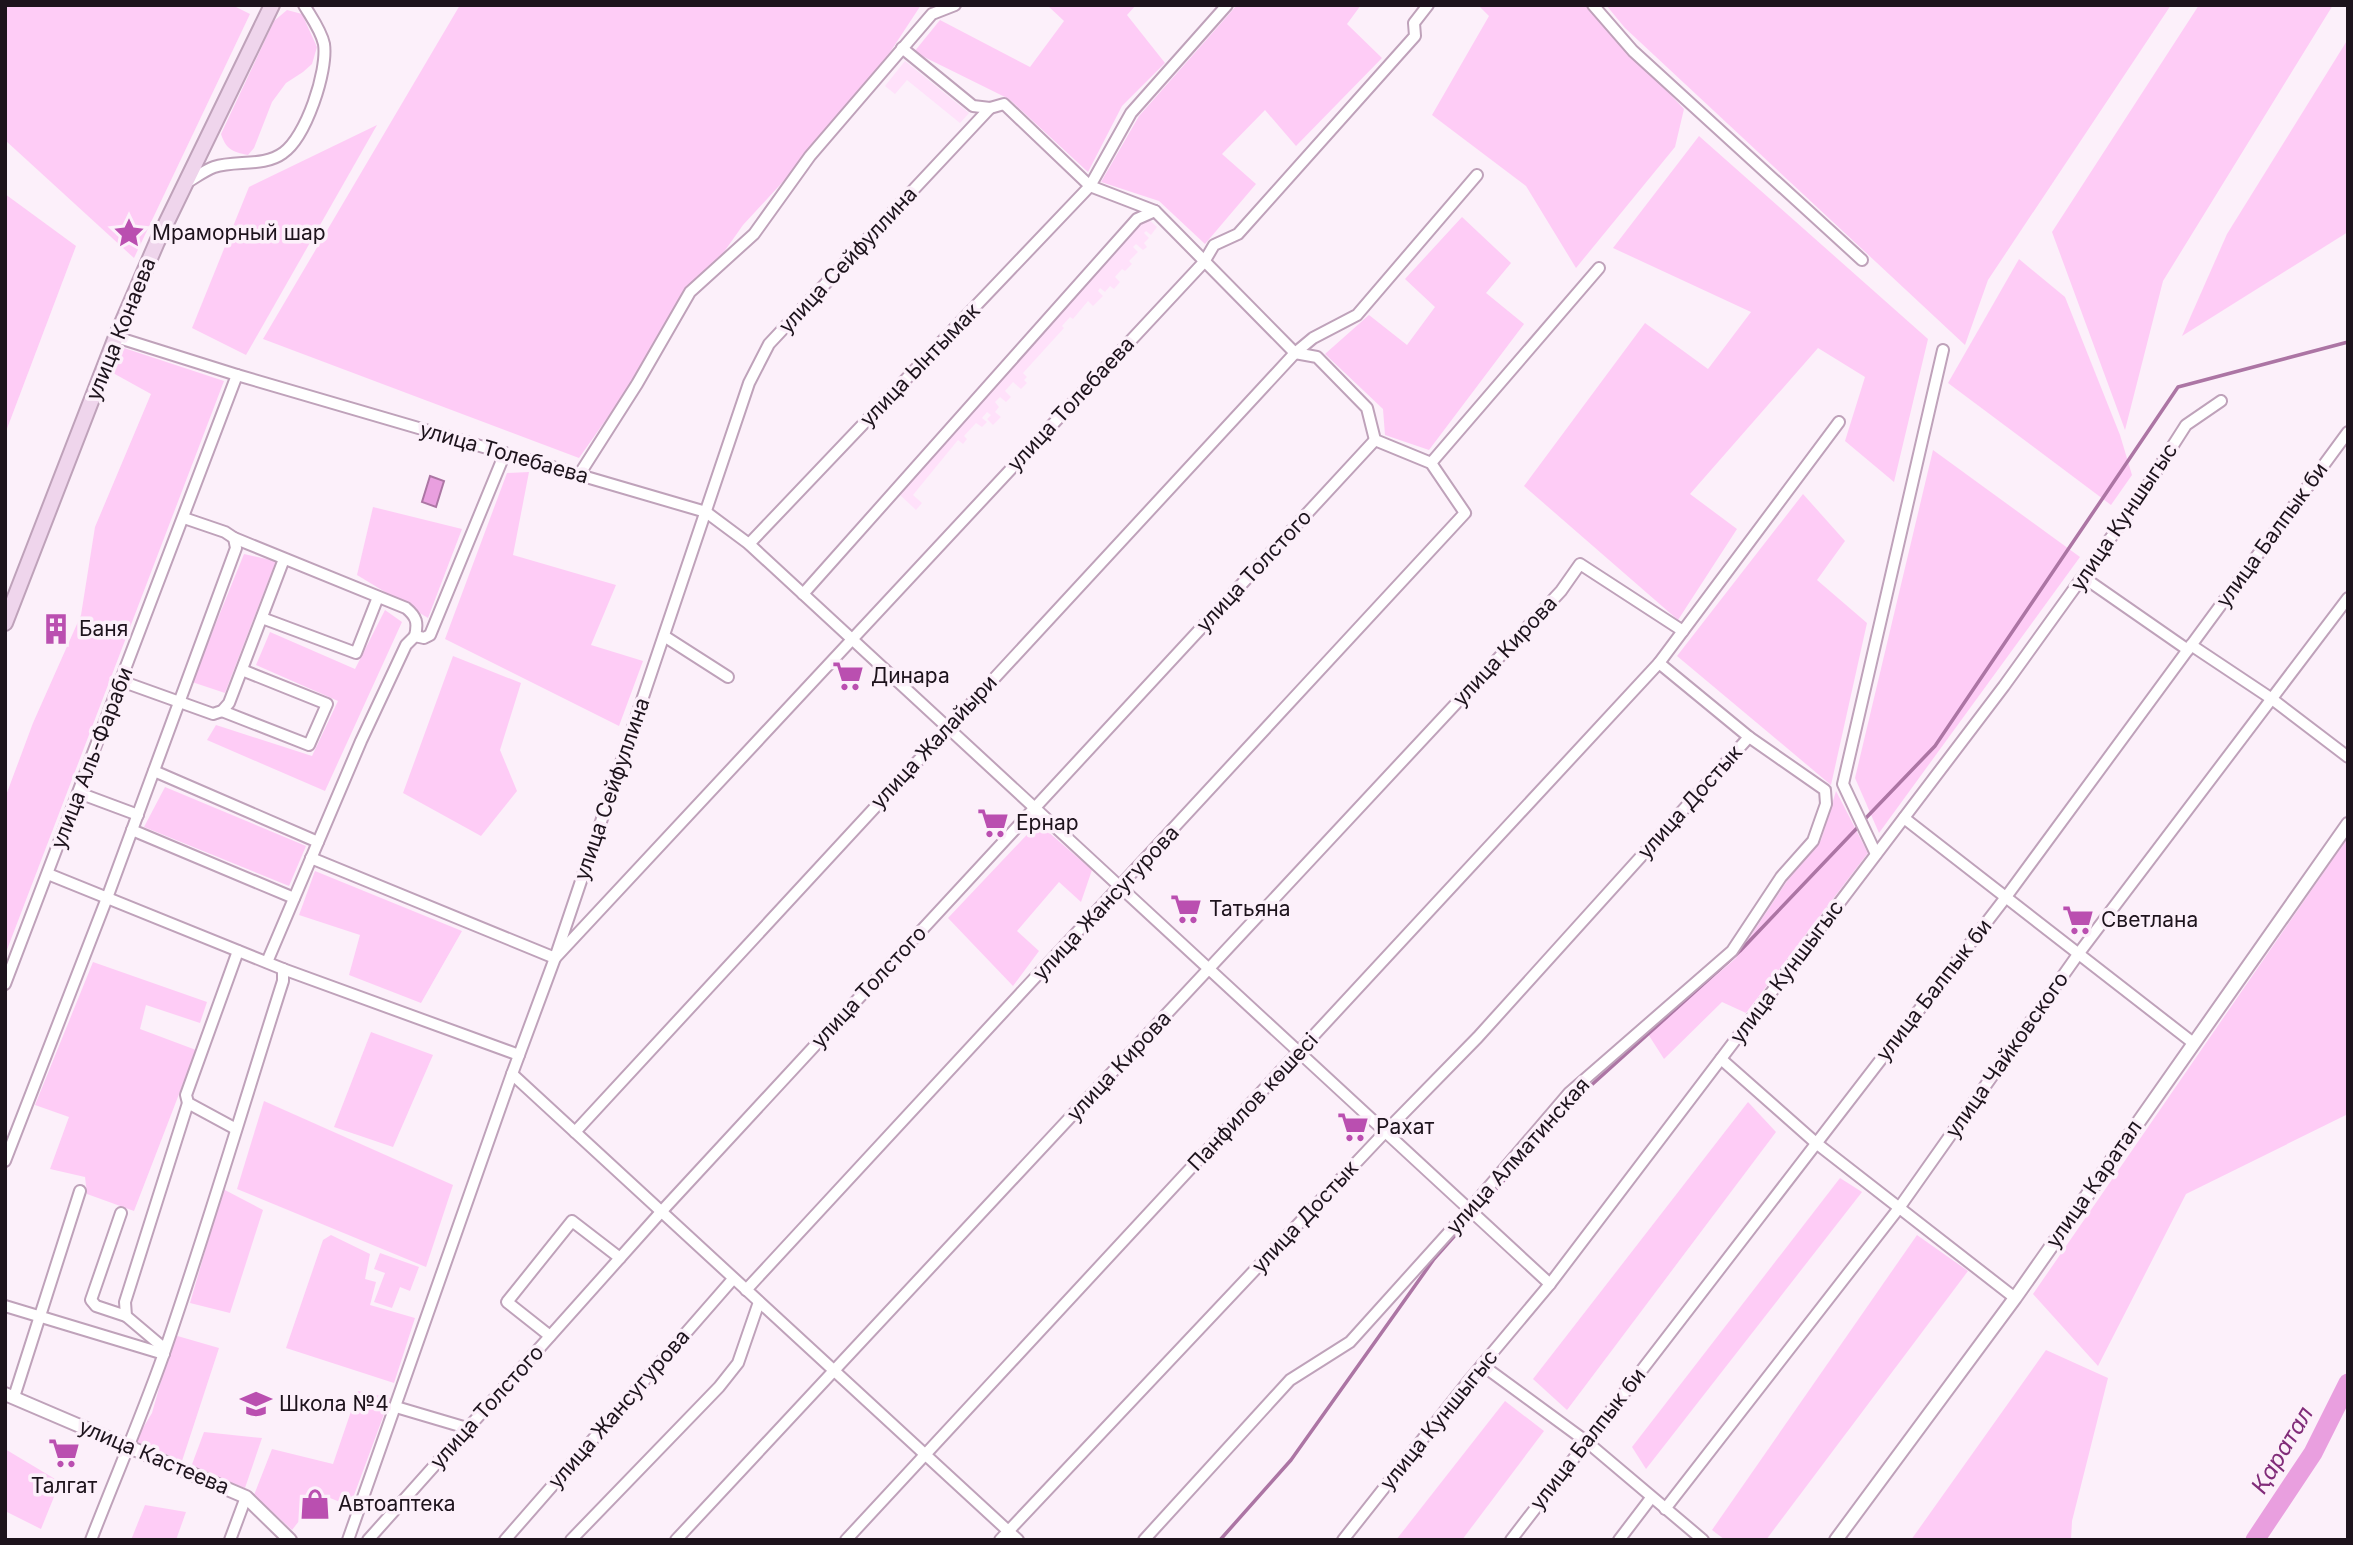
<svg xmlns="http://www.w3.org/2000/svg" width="2353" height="1545" font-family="Inter,sans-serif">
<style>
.built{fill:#ffe1fa}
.green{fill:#feccf6}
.water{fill:#e99fdf;stroke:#ac75a4;stroke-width:2}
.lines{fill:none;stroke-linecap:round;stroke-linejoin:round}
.stream{stroke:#ac75a4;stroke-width:3.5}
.river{stroke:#e99fdf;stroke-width:19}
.minor-casing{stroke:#bfa2ba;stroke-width:14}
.tertiary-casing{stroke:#bfa2ba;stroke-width:16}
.secondary-casing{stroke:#bfa2ba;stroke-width:18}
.minor{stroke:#fff;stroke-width:10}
.tertiary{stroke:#fff;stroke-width:12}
.secondary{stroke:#efd5ec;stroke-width:14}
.labels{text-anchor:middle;stroke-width:7;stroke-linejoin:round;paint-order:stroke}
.poi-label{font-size:21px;fill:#1d131c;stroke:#fcf0fa;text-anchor:start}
.street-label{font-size:21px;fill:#1d131c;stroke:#fcf0fa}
.water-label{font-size:23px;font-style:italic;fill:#812c79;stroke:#fcf0fa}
</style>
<rect width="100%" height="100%" fill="#fcf0fa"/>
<!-- built -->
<g class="built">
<polygon points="905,61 969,113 960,123 907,80 895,94 885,86"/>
<polygon points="1146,217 1157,227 1151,235 1146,231 1144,233 1149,238 1144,243 1147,247 1143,250 1136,244 1133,247 1138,252 1129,261 1132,264 1125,271 1122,269 1115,277 1120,282 1114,289 1110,286 1105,292 1100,288 1098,291 1103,296 1093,306 1088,301 1073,319 1070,317 1062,326 1064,328 1023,373 1027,377 1024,380 1027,383 1021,389 1013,382 1005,391 1011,397 1006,402 1000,397 995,402 999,407 995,412 1001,417 993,425 987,419 991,415 987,412 982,418 987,422 982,427 976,423 964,436 967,439 963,444 958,440 913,495 922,503 916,510 899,494"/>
</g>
<!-- green -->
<g class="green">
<polygon points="5,5 232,5 250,14 134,258 5,140"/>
<polygon points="460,5 921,5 860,98 743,225 579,458 263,339"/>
<polygon points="1047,5 1136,5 1127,15 1165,63 1122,106 1088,172 1009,99 914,52 940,20 1030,67 1064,21"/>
<polygon points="1237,5 1361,5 1347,24 1382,58 1296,146 1265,110 1222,154 1256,184 1205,244 1159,201 1101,182 1139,116"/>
<polygon points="1478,5 1586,5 1684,109 1675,147 1576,268 1526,186 1432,115 1489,16"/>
<polygon points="1606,5 2171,5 1988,280 1965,345 1625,28"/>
<polygon points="2199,5 2333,5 2163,281 2125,430 2052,232"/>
<path d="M287,10L302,14L317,47L312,64L303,72L286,83L272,102L254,148L248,155C232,152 226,149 221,134L274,21Z"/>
<polygon points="2348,39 2348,232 2182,336 2227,234"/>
<polygon points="377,125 246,355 192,328 249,187"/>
<polygon points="1699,136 1928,339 1894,482 1845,441 1865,377 1818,348 1690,494 1737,529 1678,620 1524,486 1645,323 1708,369 1751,312 1613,248"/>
<polygon points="5,194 76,246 5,434"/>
<polygon points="1462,217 1511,263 1486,293 1524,324 1429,450 1385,435 1383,409 1325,354 1369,315 1407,345 1435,307 1405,279"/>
<polygon points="2019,259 2065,297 2120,435 2132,475 2111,505 1948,383"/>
<polygon points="124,348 224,381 5,955 5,798 33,723 81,615 95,527 151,394 113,373"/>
<polygon points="1933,450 2080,557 1879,833 1855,778"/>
<polygon points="529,472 513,555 616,585 591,645 643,661 619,726 445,639 507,473"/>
<polygon points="1803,494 1845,541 1817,580 1867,623 1831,785 1677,656"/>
<polygon points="373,507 462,529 428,618 357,575"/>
<polygon points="244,554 276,561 225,693 192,682"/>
<polygon points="385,610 402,622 325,791 207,740 216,725 312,756 338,701 256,665 270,632 355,669"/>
<polygon points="453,656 521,683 500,750 517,791 481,836 403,793"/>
<polygon points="165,787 306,846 289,886 144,827"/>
<polygon points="1836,791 1868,853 1746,1013 1722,1002 1664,1059 1648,1034 1736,958 1789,878 1821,840"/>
<polygon points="1038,823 1092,870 1081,902 1059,882 1017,931 1039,951 1013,986 948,918"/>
<polygon points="2348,837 2348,1114 2186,1194 2098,1366 2033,1294"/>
<polygon points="315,871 462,931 421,1003 349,975 360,935 299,915"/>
<polygon points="93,962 207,1002 200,1023 146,1005 140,1029 196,1050 134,1211 87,1194 85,1177 50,1169 69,1117 35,1105"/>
<polygon points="371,1032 433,1055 393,1147 334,1127"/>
<polygon points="264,1101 453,1185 426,1267 237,1189"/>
<polygon points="1748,1102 1776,1132 1567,1410 1533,1379"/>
<polygon points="1840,1178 1862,1192 1646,1469 1632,1447"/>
<polygon points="223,1189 263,1210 230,1313 190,1303"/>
<polygon points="331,1235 370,1254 365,1279 376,1282 370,1305 415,1318 394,1383 286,1348 323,1240"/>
<polygon points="1917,1235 1968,1271 1766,1540 1725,1540 1712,1530"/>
<polygon points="380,1253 419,1267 410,1291 400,1287 392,1308 374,1302 385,1273 374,1269"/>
<polygon points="174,1335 219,1348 182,1461 135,1441 152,1413"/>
<polygon points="2046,1350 2108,1378 2072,1521 2071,1540 1911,1540"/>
<polygon points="358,1391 390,1398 350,1506 320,1494 292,1530 254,1495 272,1449 333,1464"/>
<polygon points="1505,1401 1544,1431 1462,1540 1396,1540"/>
<polygon points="204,1432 262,1438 245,1488 191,1467"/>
<polygon points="5,1449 60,1482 41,1529 5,1511"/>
<polygon points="145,1505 186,1512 176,1540 131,1540"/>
</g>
<!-- water -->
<polygon class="water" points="430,476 444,481 436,507 422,502"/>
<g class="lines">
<!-- stream -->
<g class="stream">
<polyline points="1864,820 1935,746 2178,387 2348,342"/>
<polyline points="1220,1540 1291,1460 1434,1259 1576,1099 1740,951 1859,826"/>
</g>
<!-- river -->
<polyline class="river" points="2255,1540 2313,1453 2348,1383"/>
<defs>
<g id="minor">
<polyline points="1593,5 1633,51 1862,260"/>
<path d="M186,183C195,178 205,170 214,167C236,160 264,167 283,153C306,137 328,71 324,44C321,30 311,17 304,5"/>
<polyline points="116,337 237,375 706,512 749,544 1550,1284"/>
<polyline points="1431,463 1599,268"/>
<polyline points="579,475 637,384 690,292 754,234 810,156 932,14 955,5"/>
<path d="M184,518L225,532L234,538L406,608C417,617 418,623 415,636"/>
<polyline points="749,544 1090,186 1131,113 1227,5"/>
<polyline points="2083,577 2188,650"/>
<polyline points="803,594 1137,219 1155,211"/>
<polyline points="262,618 356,653 378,597"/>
<polyline points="664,636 728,677"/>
<polyline points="2191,645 2272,699 2348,757"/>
<polyline points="121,681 213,714 222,711 229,703 284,559"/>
<polyline points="222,711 309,745 327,704 242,670"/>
<polyline points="154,771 318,842"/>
<polyline points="79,793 138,815"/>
<polyline points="1904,818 2192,1042"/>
<polyline points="132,830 294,898"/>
<polyline points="1876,854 1843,784 1943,350"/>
<polyline points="311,858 555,958 1204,262 1214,245 1238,234 1415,36 1414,23 1428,5"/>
<path d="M48,874L283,969V981C243,1106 206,1232 163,1356C141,1418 115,1478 91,1540"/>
<polyline points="267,962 361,741 406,645 415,636 424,638 430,635 505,453"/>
<polyline points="283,969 519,1055"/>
<polyline points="5,984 237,375"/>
<polyline points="1721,1059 1816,1143 2015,1298"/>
<polyline points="512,1074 1018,1540"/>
<polyline points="236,1129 188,1103 186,1095 238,951"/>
<polyline points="575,1132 1295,353 1313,338 1357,315 1477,175"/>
<polyline points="5,1161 107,898 236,548 234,538"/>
<polyline points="121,1213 91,1300 96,1306 126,1316"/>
<polyline points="746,1290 1465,513 1431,463 1375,440 1367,408 1317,357 1295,353 1155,211 1090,186 1004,104 990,108 973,106 902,48"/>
<polyline points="5,1306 164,1354"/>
<polyline points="550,1336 507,1302 572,1221 620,1258"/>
<polyline points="165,1349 126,1316 125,1302 188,1103"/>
<polyline points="1482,1365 1587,1442 1703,1540"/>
<polyline points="14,1397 80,1191"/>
<polyline points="396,1407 467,1428"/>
<polyline points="1665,1509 1899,1208 2079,953 2348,598"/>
<polyline points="230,1540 246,1497"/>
<polyline points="348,1540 512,1074 555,958 749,383 769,344 990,108"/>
<polyline points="368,1540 661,1212 1375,440"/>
<polyline points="505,1540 733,1279"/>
<polyline points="571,1540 719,1387 738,1363 759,1302"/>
<polyline points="676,1540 1561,591 1580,564 1683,631"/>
<polyline points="846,1540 1659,663 1839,422"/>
<polyline points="1000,1540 1386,1131 1478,1037 1749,737"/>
<polyline points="1144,1540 1290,1380 1350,1342 1469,1210 1569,1093 1732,951 1781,877 1813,841 1826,804 1825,790 1749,737 1659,663"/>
<polyline points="1343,1540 1467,1383 1550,1284 2004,686 2138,500 2186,425 2221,401"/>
<polyline points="1511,1540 2006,897 2348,432"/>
<polyline points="1619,1540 1651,1498"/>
</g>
<g id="tertiary">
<polyline points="5,1394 246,1497 290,1540"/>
<polyline points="1836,1540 2015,1298 2348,824"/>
</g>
<polyline id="secondary" points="5,623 116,337 157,242 272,5"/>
</defs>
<!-- minor casing -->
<use href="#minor" class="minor-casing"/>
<!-- tertiary casing -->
<use href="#tertiary" class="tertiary-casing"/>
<!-- secondary casing -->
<use href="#secondary" class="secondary-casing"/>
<!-- minor -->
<use href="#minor" class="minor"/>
<!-- tertiary -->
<use href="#tertiary" class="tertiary"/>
<!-- secondary -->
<use href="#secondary" class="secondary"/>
</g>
<!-- icons -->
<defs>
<symbol id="sight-bare" viewBox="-9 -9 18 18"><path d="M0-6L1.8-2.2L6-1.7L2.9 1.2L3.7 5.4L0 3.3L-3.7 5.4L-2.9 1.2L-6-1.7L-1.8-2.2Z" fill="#ba4fb0" stroke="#fcf0fa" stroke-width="2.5" paint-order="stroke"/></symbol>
<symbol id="building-bare" viewBox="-9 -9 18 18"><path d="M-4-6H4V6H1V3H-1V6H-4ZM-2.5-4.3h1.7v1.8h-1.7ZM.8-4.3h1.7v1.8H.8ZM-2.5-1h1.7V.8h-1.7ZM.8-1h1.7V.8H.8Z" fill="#ba4fb0" stroke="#fcf0fa" stroke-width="2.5" paint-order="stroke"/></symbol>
<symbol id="supermarket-bare" viewBox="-9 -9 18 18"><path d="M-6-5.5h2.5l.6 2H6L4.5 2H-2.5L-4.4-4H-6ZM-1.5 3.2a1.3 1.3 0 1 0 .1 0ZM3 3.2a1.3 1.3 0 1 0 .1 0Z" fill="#ba4fb0" stroke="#fcf0fa" stroke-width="2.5" paint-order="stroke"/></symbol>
<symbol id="school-bare" viewBox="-9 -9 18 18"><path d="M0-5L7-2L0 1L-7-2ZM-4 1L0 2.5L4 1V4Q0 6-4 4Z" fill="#ba4fb0" stroke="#fcf0fa" stroke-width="2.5" paint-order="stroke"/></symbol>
<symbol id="shop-bare" viewBox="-9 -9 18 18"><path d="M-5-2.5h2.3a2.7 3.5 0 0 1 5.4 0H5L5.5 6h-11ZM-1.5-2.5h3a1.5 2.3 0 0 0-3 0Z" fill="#ba4fb0" stroke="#fcf0fa" stroke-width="2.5" paint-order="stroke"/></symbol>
</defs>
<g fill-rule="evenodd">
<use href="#sight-bare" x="107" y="211" width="44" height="44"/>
<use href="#building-bare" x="34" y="607" width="44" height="44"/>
<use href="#supermarket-bare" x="826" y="654" width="44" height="44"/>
<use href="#supermarket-bare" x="971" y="801" width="44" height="44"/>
<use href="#supermarket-bare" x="1164" y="887" width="44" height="44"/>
<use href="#supermarket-bare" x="2056" y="898" width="44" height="44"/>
<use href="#supermarket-bare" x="1331" y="1105" width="44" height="44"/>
<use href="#school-bare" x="234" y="1382" width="44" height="44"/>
<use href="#supermarket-bare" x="42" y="1431" width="44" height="44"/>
<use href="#shop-bare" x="293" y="1482" width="44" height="44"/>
</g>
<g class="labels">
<!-- poi labels -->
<g class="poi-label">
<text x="152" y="240">Мраморный шар</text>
<text x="79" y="636">Баня</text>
<text x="871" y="683">Динара</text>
<text x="1016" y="830">Ернар</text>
<text x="1209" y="916">Татьяна</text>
<text x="2101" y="927">Светлана</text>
<text x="1376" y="1134">Рахат</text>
<text x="279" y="1411">Школа №4</text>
<text x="64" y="1493" text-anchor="middle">Талгат</text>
<text x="338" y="1511">Автоаптека</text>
</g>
<!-- street labels -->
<g class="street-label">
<text transform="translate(848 260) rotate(-47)" y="7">улица Сейфуллина</text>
<text transform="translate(121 329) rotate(-68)" y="7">улица Конаева</text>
<text transform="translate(920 365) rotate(-46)" y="7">улица Ынтымак</text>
<text transform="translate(1071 404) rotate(-47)" y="7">улица Толебаева</text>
<text transform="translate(504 453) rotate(16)" y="7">улица Толебаева</text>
<text transform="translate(2124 517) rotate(-56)" y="7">улица Куншыгыс</text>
<text transform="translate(2272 535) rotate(-54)" y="7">улица Балпык би</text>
<text transform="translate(1254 571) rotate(-47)" y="7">улица Толстого</text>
<text transform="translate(1505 651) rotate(-47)" y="7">улица Кирова</text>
<text transform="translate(934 742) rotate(-47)" y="7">улица Жалайыри</text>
<text transform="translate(92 758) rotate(-69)" y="7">улица Аль-Фараби</text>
<text transform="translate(612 789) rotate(-71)" y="7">улица Сейфуллина</text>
<text transform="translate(1690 802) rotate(-48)" y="7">улица Достык</text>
<text transform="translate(1106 903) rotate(-47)" y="7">улица Жансугурова</text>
<text transform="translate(1787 972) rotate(-53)" y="7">улица Куншыгыс</text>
<text transform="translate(869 987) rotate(-47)" y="7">улица Толстого</text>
<text transform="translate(1934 990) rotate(-52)" y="7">улица Балпык би</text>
<text transform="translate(2007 1055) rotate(-55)" y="7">улица Чайковского</text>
<text transform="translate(1119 1066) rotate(-47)" y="7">улица Кирова</text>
<text transform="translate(1253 1102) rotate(-47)" y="7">Панфилов көшесі</text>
<text transform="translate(1518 1156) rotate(-48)" y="7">улица Алматинская</text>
<text transform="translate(2094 1184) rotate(-55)" y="7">улица Каратал</text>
<text transform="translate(1305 1217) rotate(-47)" y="7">улица Достык</text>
<text transform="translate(487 1407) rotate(-48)" y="7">улица Толстого</text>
<text transform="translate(619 1409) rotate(-49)" y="7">улица Жансугурова</text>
<text transform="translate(1439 1420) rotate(-51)" y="7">улица Куншыгыс</text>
<text transform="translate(1588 1439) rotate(-52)" y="7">улица Балпык би</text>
<text transform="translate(154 1457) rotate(23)" y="7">улица Кастеева</text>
</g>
<!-- water labels -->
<g class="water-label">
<text transform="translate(2282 1450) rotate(-59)" y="8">Қаратал</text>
</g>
</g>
<!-- border -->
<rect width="2353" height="1545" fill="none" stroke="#1d131c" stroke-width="14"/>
</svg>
